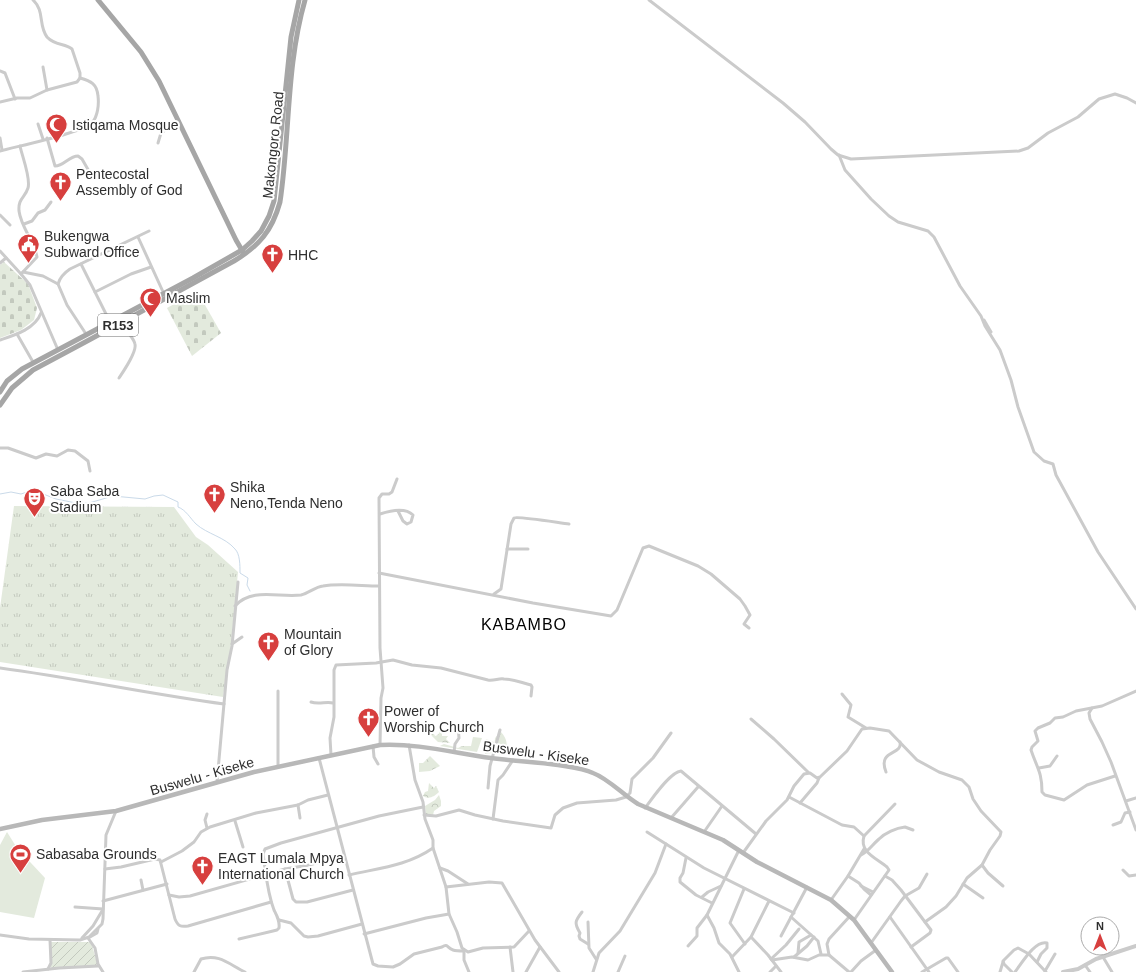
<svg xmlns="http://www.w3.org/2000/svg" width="1136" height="972" font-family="Arial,sans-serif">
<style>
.grass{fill:url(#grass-tufts)}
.forest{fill:url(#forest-crowns)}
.cemetery{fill:url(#cemetery-stones)}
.garden{fill:url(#garden-furrows)}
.pitch{fill:#e3eadd}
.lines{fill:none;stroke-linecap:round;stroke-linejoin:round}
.stream{stroke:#cadae9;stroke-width:1}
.minor{stroke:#cbcbcb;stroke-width:3}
.tertiary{stroke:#cbcbcb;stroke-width:4}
.secondary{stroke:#b8b8b8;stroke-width:4.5}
.primary{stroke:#a6a6a6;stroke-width:5}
.labels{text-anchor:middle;stroke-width:4;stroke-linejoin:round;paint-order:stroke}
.shield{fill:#fff;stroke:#6d6d6d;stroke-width:1}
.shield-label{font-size:13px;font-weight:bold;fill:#2e2e2e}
.poi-label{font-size:14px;fill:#2e2e2e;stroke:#fff;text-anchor:start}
.street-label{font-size:14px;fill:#2e2e2e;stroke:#fff}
.quarter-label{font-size:16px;letter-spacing:1px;fill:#000;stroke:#fff}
</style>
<defs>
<pattern id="grass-tufts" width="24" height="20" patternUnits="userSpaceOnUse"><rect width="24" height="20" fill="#e3eadd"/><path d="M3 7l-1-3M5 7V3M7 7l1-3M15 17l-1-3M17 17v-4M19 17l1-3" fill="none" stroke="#c3c9be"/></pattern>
<pattern id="forest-crowns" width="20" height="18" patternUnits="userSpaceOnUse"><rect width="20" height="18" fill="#e3eadd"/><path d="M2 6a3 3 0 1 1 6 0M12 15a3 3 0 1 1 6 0" fill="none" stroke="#c3c9be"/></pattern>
<pattern id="cemetery-stones" width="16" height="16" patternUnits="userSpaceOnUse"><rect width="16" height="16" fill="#e3eadd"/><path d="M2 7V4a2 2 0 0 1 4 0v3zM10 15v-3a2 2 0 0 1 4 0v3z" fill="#c3c9be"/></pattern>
<pattern id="garden-furrows" width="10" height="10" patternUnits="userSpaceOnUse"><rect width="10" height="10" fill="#e3eadd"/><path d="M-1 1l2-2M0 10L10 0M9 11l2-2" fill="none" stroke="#c3c9be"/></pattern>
</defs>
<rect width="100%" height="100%" fill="#fff"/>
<!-- grass -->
<g class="grass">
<polygon points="14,506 174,507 196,537 208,545 238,572 231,645 223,697 0,662 0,608"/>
<path d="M501,732C508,740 507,744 506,755L498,754L494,752L495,738Z"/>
<polygon points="473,737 482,738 477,752 440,746 444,744 458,748 462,746 471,746"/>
<polygon points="486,739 494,742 493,752 495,755 492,753 485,754 486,749 483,746"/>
</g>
<!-- forest -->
<g class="forest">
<path d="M441,726L443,731L445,733L442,734V736H448L446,739L450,743L438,742L431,735V734H434L435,736C440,735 440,730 441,726Z"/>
<polygon points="430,756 440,766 430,771 419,772 419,763 423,763"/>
<path d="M429,783L434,788L436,786L439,792C435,796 429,800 423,796L425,792L428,791Z"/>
<polygon points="439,795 441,801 441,806 434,811 433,815 426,814 425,806 435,800"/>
</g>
<!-- cemetery -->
<g class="cemetery">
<polygon points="4,262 28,284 37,308 34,320 21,330 0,338 0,265"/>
<polygon points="197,291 221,333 192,356 167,308"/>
</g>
<!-- garden -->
<polygon class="garden" points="50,942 91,942 98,966 51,968"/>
<!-- pitch -->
<polygon class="pitch" points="7,832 17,848 45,878 34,918 0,912 0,845"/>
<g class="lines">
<!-- stream -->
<path class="stream" d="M0,494L11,492L21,494L33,490L56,499L76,503H89L113,496L145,499L154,496L163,495L178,502V507C186,510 190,518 196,524C207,534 225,537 235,549C240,554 240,565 240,573L248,578L247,585L250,591"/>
<!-- minor -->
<g class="minor">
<polyline points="649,0 783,103 805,122 831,149 838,155 851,159 1019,151 1028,148 1048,133 1078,117 1099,99 1115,94 1127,98 1136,103"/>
<polyline points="43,67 47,90"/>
<polyline points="0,71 5,73 15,99"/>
<path d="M0,102L17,98H30L47,90L77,82L80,78V73L72,49C65,43 55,46 47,37C38,25 45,11 33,0"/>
<polyline points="38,124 43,139"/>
<polyline points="0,138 2,150"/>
<path d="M47,138L55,166C64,166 69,156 78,156L82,159L90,173"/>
<polyline points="158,143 161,133 179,121"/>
<path d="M20,146C22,156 31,178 28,188C25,198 18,198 19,211C21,227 34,241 37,257L21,274"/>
<path d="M0,151C18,146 82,133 92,123C98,116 99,104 98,96C97,84 91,81 80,78"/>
<polyline points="839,155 845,170 871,199 889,216 898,222 928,231 934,237 960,286 981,316 985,326 1000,350 1011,380 1018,407 1034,452 1044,461 1053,464 1056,475 1098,552 1136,609"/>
<polyline points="0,215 10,225"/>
<polyline points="24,224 32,221 38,213 45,210 51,202"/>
<polyline points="138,237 164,294"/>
<polyline points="0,251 21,274 30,285 58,350"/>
<polyline points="0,263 6,258"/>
<polyline points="81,264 110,322"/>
<polyline points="23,272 43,276 58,284 67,305 86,334"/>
<path d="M58,284C60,277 64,273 70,269L149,231"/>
<polyline points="95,292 131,274 151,267"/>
<polyline points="984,320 991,332"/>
<polyline points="17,334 33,362"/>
<path d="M0,340C15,335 35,329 41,313"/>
<path d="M119,378C123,372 137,352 135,344C134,338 124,328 121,323"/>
<polyline points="0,448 8,448 36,458 46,454 57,456 68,450 75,451 88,461 90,471"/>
<path d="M380,514C389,511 405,507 413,515L411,522L407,524L403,521L398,511"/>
<polyline points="507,549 528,549"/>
<polyline points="379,573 533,603 611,616 617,610 643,548 649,546 698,566 711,574 740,599 745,606 750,615 744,624 749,628"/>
<path d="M494,594L501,589L511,524L514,518C518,516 560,523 569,524"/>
<path d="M235,606C252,587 279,598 301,595C309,593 315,587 323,586C339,583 363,586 379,586"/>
<polyline points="232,644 242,637"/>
<path d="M0,668C75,678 149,694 224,704"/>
<polyline points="842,694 851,705 848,717 866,728"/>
<path d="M311,702C319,705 326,701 333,703"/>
<polyline points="1092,708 1089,713 1090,719 1102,742 1111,762 1136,830"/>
<polyline points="751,719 774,739 808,772"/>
<polyline points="380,745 381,698 383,688 380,648 379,498 382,494 389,494 392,492 397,479"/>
<polyline points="409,745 415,780 423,802 425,819 433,840 433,848 446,887 449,914 457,932 462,948 468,952 483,948 514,947 529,931"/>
<polyline points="373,746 374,757 378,764"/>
<polyline points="454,752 455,744 459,738 458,725"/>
<path d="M331,755L330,738L334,717V670L336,665L376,663L393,660L412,665L441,668L488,680C494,681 499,678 504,679C514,679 522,683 531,685L532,687L531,696"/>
<path d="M319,758L373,964L378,966L393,967L400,964L414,954L442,947C448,943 447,948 453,950C456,951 460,951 464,951"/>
<polyline points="278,767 278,691"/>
<polyline points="1039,768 1050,766 1057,756"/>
<path d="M886,772C877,749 903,756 900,742"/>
<path d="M1115,776L1087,785L1064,800L1045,795L1042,792C1042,772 1037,768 1031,750L1032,747L1038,741L1035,731L1038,728L1050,723L1055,718L1063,717L1076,711L1102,706L1136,691"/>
<polyline points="217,782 227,670 232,646 238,582"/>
<polyline points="488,788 490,766 500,730"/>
<polyline points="789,797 842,825 854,827 864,836"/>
<polyline points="1126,801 1136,798"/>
<polyline points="800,803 817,783 819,778"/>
<polyline points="298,805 300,818"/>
<path d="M645,808C652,799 670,772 681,771L756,834"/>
<polyline points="424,815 436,816 459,810 475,815 503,821 551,828 555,815 563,808 577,803 616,800 626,797 630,793 632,779 653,758 671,733"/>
<polyline points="671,818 698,787"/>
<polyline points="493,819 498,780 503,775 513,760"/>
<polyline points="235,821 243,847"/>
<polyline points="1113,825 1121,822 1125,813 1130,812"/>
<polyline points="207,828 205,820 207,814"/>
<polyline points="647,832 704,868 794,913"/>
<polyline points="704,832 722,806"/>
<polyline points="743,853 766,821 787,800 794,786 804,774 810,773 817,778 820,777 847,751 862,729 870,728 889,731 917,760 939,772 962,780 969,787 973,799 981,811 1001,832 1000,836 990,850 982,865 967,878 956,896 946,907 925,922"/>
<path d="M861,855C869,851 872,845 879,839C885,833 896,828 905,827L913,830"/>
<polyline points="686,858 683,873 680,878 680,882 696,895 712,903"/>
<polyline points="161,862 182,851 194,842 201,832 210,827 256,813 298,805 308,800 328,795"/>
<polyline points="982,865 988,873 1003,886"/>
<polyline points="440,868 448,871 468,884"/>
<path d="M105,869L121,867L155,859L160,860L175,919C178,926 180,927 188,926L271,902"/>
<polyline points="285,869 293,899 296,902 307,902 353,890"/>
<polyline points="1123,870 1129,876 1136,875"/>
<path d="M349,875C379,868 407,866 433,848"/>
<polyline points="848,876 859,883 864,889 871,895"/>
<polyline points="885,876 892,880 901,890 931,930 930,933 911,947"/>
<polyline points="141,880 143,890"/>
<polyline points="963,884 983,898"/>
<polyline points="861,886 873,892"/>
<polyline points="446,887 489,882 502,883 535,940 559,972"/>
<polyline points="744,889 730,923 745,944"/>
<polyline points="169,895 179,897 190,896 285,869 309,865 344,855"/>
<polyline points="702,897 708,892 721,886"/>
<polyline points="831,900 848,876 864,849"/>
<polyline points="103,901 167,884"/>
<polyline points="75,907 103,909"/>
<path d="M582,912C575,921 574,923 580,933L579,936L580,939L588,944"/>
<polyline points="707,915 714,928 719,943 730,954 739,972"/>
<polyline points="791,917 818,941 821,954"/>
<polyline points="890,917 929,972"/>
<polyline points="279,920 291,923 304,936 308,937 318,936 362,924"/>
<path d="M854,920L889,870L887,867C876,858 859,852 864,836L895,804"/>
<polyline points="588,922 589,948 596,959"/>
<polyline points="364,934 426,918 449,914"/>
<polyline points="0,935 29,939 80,940 89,937 102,924 103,919 106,835 116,811"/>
<polyline points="781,936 807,887"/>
<polyline points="90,937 97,933 98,929"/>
<polyline points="751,937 768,955 781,972"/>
<polyline points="82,938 93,926 102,911"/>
<polyline points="88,938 95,948 98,964 103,972"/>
<path d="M239,939L273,931L277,930L279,928C280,921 277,916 274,910C267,892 266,873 263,854L265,849L281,843L379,816L423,807"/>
<polyline points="871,943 901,901 905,896 919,888 927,874"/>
<polyline points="688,946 697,936 697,928 707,915 739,850"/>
<polyline points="510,947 513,972"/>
<polyline points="464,950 464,960 469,972"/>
<polyline points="798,953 799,942 811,935"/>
<polyline points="829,955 827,944 829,939 850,916"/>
<polyline points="732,957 751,937 769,901"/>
<polyline points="794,957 807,946 814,937"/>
<polyline points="1103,957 1112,972"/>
<polyline points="771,959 786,945 799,929"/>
<polyline points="772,960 792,957 808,960 819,955 829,955 849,972"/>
<polyline points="1085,965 1090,972"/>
<polyline points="48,969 51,963 50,940"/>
<polyline points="1045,971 1055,954"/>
<polyline points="23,972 59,968 98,966"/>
<path d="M194,972L201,959C219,953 230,965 245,972"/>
<polyline points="526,972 540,947"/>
<polyline points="593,972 599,953 620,931 655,873 666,844"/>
<polyline points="618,972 625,956"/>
<polyline points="770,972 776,966"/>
<polyline points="851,972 861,961 876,950"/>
<polyline points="922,972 946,958 948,958 958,972"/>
<polyline points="1000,972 1003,962"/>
<polyline points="1012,972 1004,964 1003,961 1014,950 1018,948 1029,954 1046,972"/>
<path d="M1015,972C1022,963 1035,940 1047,943V948L1041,954L1037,962"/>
</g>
<!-- tertiary -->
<polyline class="tertiary" points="1063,972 1078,969 1096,959 1136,946"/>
<!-- secondary -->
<path class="secondary" d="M0,829L42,820L116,811L254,772L380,745C417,743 454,753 491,758C513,761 536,762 558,765C569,767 582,768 593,773C609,779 623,795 638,804L723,840L757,862L831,900L854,920L892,972"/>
<!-- primary -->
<g class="primary">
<polyline points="98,0 141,52 159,81 236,240 243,252"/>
<polyline points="0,392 7,381 22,369 193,278 242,250 252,241 261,231 269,216 274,201 291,37 299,0"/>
<path d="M0,405L12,388L33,370L89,340L234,261C259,246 272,231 280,202C290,135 286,66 305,0"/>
</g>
</g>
<!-- icons -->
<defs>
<symbol id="mosque-pin" viewBox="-11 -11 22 30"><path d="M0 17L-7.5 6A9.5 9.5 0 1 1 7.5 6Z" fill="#d73f3e" stroke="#fff"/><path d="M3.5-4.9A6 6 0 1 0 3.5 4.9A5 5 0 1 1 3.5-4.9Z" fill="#fff"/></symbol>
<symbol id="church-pin" viewBox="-11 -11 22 30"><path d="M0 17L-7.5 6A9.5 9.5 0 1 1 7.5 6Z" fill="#d73f3e" stroke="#fff"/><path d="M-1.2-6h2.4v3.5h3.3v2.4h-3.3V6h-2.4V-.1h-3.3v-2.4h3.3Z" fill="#fff"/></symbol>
<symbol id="civic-pin" viewBox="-11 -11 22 30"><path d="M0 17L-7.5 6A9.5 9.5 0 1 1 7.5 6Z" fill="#d73f3e" stroke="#fff"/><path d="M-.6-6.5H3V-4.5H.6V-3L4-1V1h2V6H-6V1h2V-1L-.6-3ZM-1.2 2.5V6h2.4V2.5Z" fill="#fff"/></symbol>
<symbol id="theatre-pin" viewBox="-11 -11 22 30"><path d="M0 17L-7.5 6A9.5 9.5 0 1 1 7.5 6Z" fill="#d73f3e" stroke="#fff"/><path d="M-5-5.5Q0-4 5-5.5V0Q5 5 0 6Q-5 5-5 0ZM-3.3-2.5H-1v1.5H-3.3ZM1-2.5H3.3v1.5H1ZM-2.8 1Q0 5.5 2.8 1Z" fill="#fff"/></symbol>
<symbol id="stadium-pin" viewBox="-11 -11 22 30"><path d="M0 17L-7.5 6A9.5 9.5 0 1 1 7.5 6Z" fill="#d73f3e" stroke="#fff"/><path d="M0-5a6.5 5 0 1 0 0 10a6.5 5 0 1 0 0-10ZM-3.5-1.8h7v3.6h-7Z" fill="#fff"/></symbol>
</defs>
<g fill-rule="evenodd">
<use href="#mosque-pin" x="44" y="112" width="25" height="34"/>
<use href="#church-pin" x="48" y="170" width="25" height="34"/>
<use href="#civic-pin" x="16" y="232" width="25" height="34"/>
<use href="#church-pin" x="260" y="242" width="25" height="34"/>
<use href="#mosque-pin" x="138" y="286" width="25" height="34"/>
<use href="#church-pin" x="202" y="482" width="25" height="34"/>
<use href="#theatre-pin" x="22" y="486" width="25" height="34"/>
<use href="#church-pin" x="256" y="630" width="25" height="34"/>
<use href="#church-pin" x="356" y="706" width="25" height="34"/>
<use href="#stadium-pin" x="8" y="842" width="25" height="34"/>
<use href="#church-pin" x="190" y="854" width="25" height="34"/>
</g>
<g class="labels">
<!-- shield labels -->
<rect class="shield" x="98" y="314" width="40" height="22" rx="3"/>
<g class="shield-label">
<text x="118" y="330">R153</text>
</g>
<!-- poi labels -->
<g class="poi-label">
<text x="72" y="130">Istiqama Mosque</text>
<text x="76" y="179">Pentecostal<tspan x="76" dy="16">Assembly of God</tspan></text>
<text x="44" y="241">Bukengwa<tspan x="44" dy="16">Subward Office</tspan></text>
<text x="288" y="260">HHC</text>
<text x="166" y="303">Maslim</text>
<text x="230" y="492">Shika<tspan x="230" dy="16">Neno,Tenda Neno</tspan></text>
<text x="50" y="496">Saba Saba<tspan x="50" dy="16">Stadium</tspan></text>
<text x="284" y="639">Mountain<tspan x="284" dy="16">of Glory</tspan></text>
<text x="384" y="716">Power of<tspan x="384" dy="16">Worship Church</tspan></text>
<text x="36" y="859">Sabasaba Grounds</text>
<text x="218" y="863">EAGT Lumala Mpya<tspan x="218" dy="16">International Church</tspan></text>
</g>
<!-- street labels -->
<g class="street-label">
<text transform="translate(273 145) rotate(-84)" y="5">Makongoro Road</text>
<text transform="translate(536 753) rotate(8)" y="5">Buswelu - Kiseke</text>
<text transform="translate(202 776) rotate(-16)" y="5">Buswelu - Kiseke</text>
</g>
<!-- quarter labels -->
<g class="quarter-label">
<text x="524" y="630">KABAMBO</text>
</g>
</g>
<!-- north arrow -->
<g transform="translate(1100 936)"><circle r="19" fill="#ffffff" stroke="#ababab"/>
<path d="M0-3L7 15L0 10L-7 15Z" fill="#d73f3e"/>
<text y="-6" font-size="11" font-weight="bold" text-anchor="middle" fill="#2e2e2e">N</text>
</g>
</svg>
